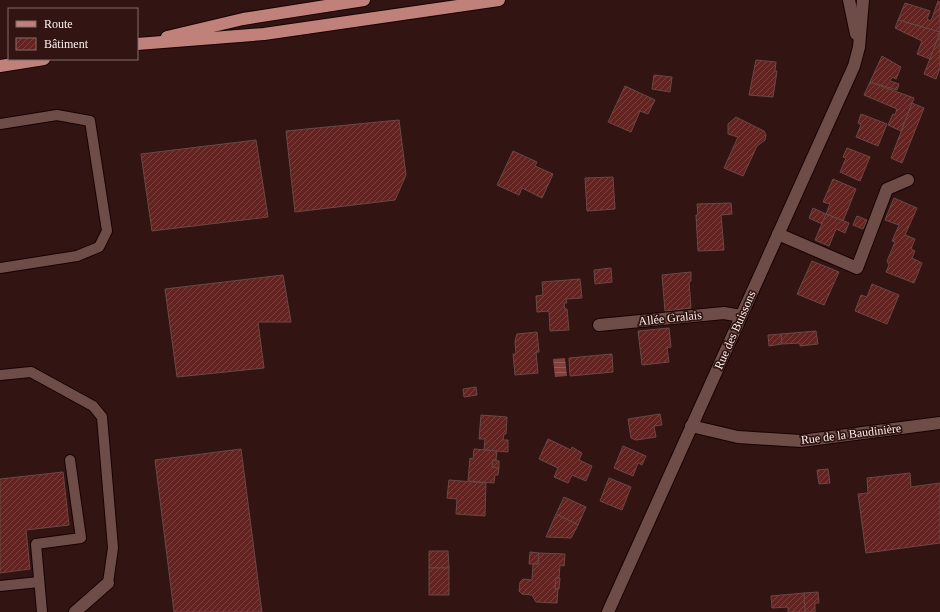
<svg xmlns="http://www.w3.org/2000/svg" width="940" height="612" font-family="'Times New Roman',serif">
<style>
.water{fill:url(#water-rules)}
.building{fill:url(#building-hatch);stroke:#694845}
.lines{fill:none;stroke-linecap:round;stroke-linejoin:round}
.lane-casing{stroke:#180202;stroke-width:12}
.street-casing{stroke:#180202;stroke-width:14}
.secondary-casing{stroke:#180202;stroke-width:14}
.primary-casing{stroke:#180202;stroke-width:14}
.lane{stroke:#6e4d49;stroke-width:10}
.street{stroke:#6e4d49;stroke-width:12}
.secondary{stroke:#6e4d49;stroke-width:12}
.primary{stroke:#c0817a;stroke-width:12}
.labels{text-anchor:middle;stroke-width:3.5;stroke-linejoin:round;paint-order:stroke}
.street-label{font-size:12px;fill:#fdf1ef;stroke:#321513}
</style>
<defs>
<pattern id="water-rules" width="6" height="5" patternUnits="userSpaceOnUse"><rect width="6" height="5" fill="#83403b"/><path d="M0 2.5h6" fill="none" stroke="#955c58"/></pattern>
<pattern id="building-hatch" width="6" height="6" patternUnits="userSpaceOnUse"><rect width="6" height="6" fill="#632320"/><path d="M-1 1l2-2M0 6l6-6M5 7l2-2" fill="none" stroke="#7a4341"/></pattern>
</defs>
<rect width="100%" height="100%" fill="#321513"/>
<!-- water -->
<polygon class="water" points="565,358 567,376 555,377 553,359"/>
<!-- building -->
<g class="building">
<polygon points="938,1 940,2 940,32 898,20 905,3 930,11 927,19 931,21"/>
<polygon points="898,20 940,32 930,59 917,54 922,41 895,28"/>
<polygon points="940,33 940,68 936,79 924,74"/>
<polygon points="882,56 901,67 896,79 892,77 890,81 899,84 897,90 870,82"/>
<polygon points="756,60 776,62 775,71 777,71 773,97 749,95"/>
<polygon points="654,75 672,77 670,92 652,89"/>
<polygon points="870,82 914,98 901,131 888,125 893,114 895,115 897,109 864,95"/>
<polygon points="625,86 655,100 648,114 640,111 631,132 608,122"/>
<polygon points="912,103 924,108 902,163 891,158"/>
<polygon points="861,114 887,124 878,146 856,137 861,125 858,123"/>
<polygon points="736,117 764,131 766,135 765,140 757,146 743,176 724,168 738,137 728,134 728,124"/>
<polygon points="399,120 406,175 395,200 295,212 286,131"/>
<polygon points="256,140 268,217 152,231 141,154"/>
<polygon points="847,148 870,157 860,181 840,172 846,158 843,157"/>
<polygon points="513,151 537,162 535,166 553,174 542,198 522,188 519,195 497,185"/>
<polygon points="613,177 615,209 587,211 585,178"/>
<polygon points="833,179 856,189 843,221 826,214 830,204 823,202"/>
<polygon points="894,198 917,208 905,235 915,239 911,249 915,251 912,258 922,263 914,283 886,272 889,265 887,261 895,242 892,241 899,225 885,220"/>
<polygon points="731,203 732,214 721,215 724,250 698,251 696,215 698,215 697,204"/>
<polygon points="813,208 826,214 822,224 809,218"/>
<polygon points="826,214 849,223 845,233 836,229 829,246 815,240"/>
<polygon points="857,216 867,220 863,229 853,225"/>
<polygon points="812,261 839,272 824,305 797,294"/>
<polygon points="611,268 612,282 595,284 594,270"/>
<polygon points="691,272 691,281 689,282 691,308 665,311 662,275"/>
<polygon points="283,275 291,322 258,322 264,368 177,377 165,289"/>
<polygon points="580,279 582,298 566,299 567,303 564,303 565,309 567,309 569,330 550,331 549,311 537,312 536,296 543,295 542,282"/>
<polygon points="872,284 899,295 887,324 855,311 861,295 867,297"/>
<polygon points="669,328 671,347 667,348 669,362 642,365 638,331"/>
<polygon points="816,331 818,344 800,346 800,343 782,344 781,334"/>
<polygon points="537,332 539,352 536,352 538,373 515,375 513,354 516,354 515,341 517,334"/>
<polygon points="781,334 782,344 769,346 768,335"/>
<polygon points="612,354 613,372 570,376 569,358"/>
<polygon points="476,387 477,395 464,397 463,389"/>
<polygon points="660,414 662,425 654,426 656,437 636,440 631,438 628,419"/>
<polygon points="481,415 507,417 506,434 504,434 503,440 508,440 508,452 484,450 485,439 479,439"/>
<polygon points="548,439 571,450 572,447 582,453 579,460 592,466 586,481 572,475 568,483 554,477 558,468 539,459"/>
<polygon points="623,446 646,456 642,465 638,463 633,476 614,468"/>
<polygon points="241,449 262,612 174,612 155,460"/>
<polygon points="474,449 497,451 496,460 493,460 492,467 499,468 498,475 495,475 494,483 468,481 470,458 473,459"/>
<polygon points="493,460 499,461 499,468 492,467"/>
<polygon points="828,469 830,483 819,484 817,470"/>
<polygon points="63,472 69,525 26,530 30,569 0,573 0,479"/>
<polygon points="910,473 911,487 940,483 940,543 866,553 858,494 868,493 867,478"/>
<polygon points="609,478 631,487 622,510 600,501"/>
<polygon points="449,480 486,483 485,516 456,514 457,499 447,498"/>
<polygon points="564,497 586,507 578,525 556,514"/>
<polygon points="556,514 578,525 571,538 546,537"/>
<polygon points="429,551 448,551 449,568 429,568"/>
<polygon points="530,552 539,553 538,564 529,564"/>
<polygon points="539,553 565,554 564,566 560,565 559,578 556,578 555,589 558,589 557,603 536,602 532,595 522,594 519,591 520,582 523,579 532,580 533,564 538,564"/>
<rect x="429" y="568" width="20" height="27"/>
<polygon points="556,578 560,578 559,589 555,589"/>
<polygon points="818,592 819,603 815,603 815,612 805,612 804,593"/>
<polygon points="804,593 805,612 788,612 788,607 772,608 771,596"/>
</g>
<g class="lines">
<defs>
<g id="lane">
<polyline points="0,124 57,115 90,121 107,231 99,247 77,256 0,268"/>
<polyline points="0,375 31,372 93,406 102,417 113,548 108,583"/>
<polyline points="0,586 39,582"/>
<polyline points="42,612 36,544 81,538 70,460"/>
</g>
<g id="street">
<polyline points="778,234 857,268 887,189 908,180"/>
<polyline points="599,325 724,313 741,316"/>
<polyline points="691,426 738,437 801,441 940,423"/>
<polyline points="75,612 108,583"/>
</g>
<g id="secondary">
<polyline points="849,0 856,34"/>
<polyline points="608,612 854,66 859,47 863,0"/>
</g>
<g id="primary">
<polyline points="167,37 243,19 364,0"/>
<polyline points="137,44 264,34 499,0"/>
<polyline points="0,66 44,59"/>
</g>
</defs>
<!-- lane casing -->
<use href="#lane" class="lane-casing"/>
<!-- street casing -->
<use href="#street" class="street-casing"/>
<!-- secondary casing -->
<use href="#secondary" class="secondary-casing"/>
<!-- primary casing -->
<use href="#primary" class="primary-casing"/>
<!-- lane -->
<use href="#lane" class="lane"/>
<!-- street -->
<use href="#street" class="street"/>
<!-- secondary -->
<use href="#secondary" class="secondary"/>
<!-- primary -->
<use href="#primary" class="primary"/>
</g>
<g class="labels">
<!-- street labels -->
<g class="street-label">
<text transform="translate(670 318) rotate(-6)" y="4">Allée Gralais</text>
<text transform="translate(735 330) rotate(-66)" y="4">Rue des Buissons</text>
<text transform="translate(851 434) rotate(-7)" y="4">Rue de la Baudinière</text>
</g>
</g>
<!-- legend -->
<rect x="8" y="8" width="130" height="52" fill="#321513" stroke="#836d6b"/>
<rect x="16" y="21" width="20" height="6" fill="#c0817a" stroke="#836d6b"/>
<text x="44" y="28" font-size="12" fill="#fdf1ef">Route</text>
<rect x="16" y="38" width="20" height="12" fill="url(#building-hatch)" stroke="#836d6b"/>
<text x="44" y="48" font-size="12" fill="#fdf1ef">Bâtiment</text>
</svg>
